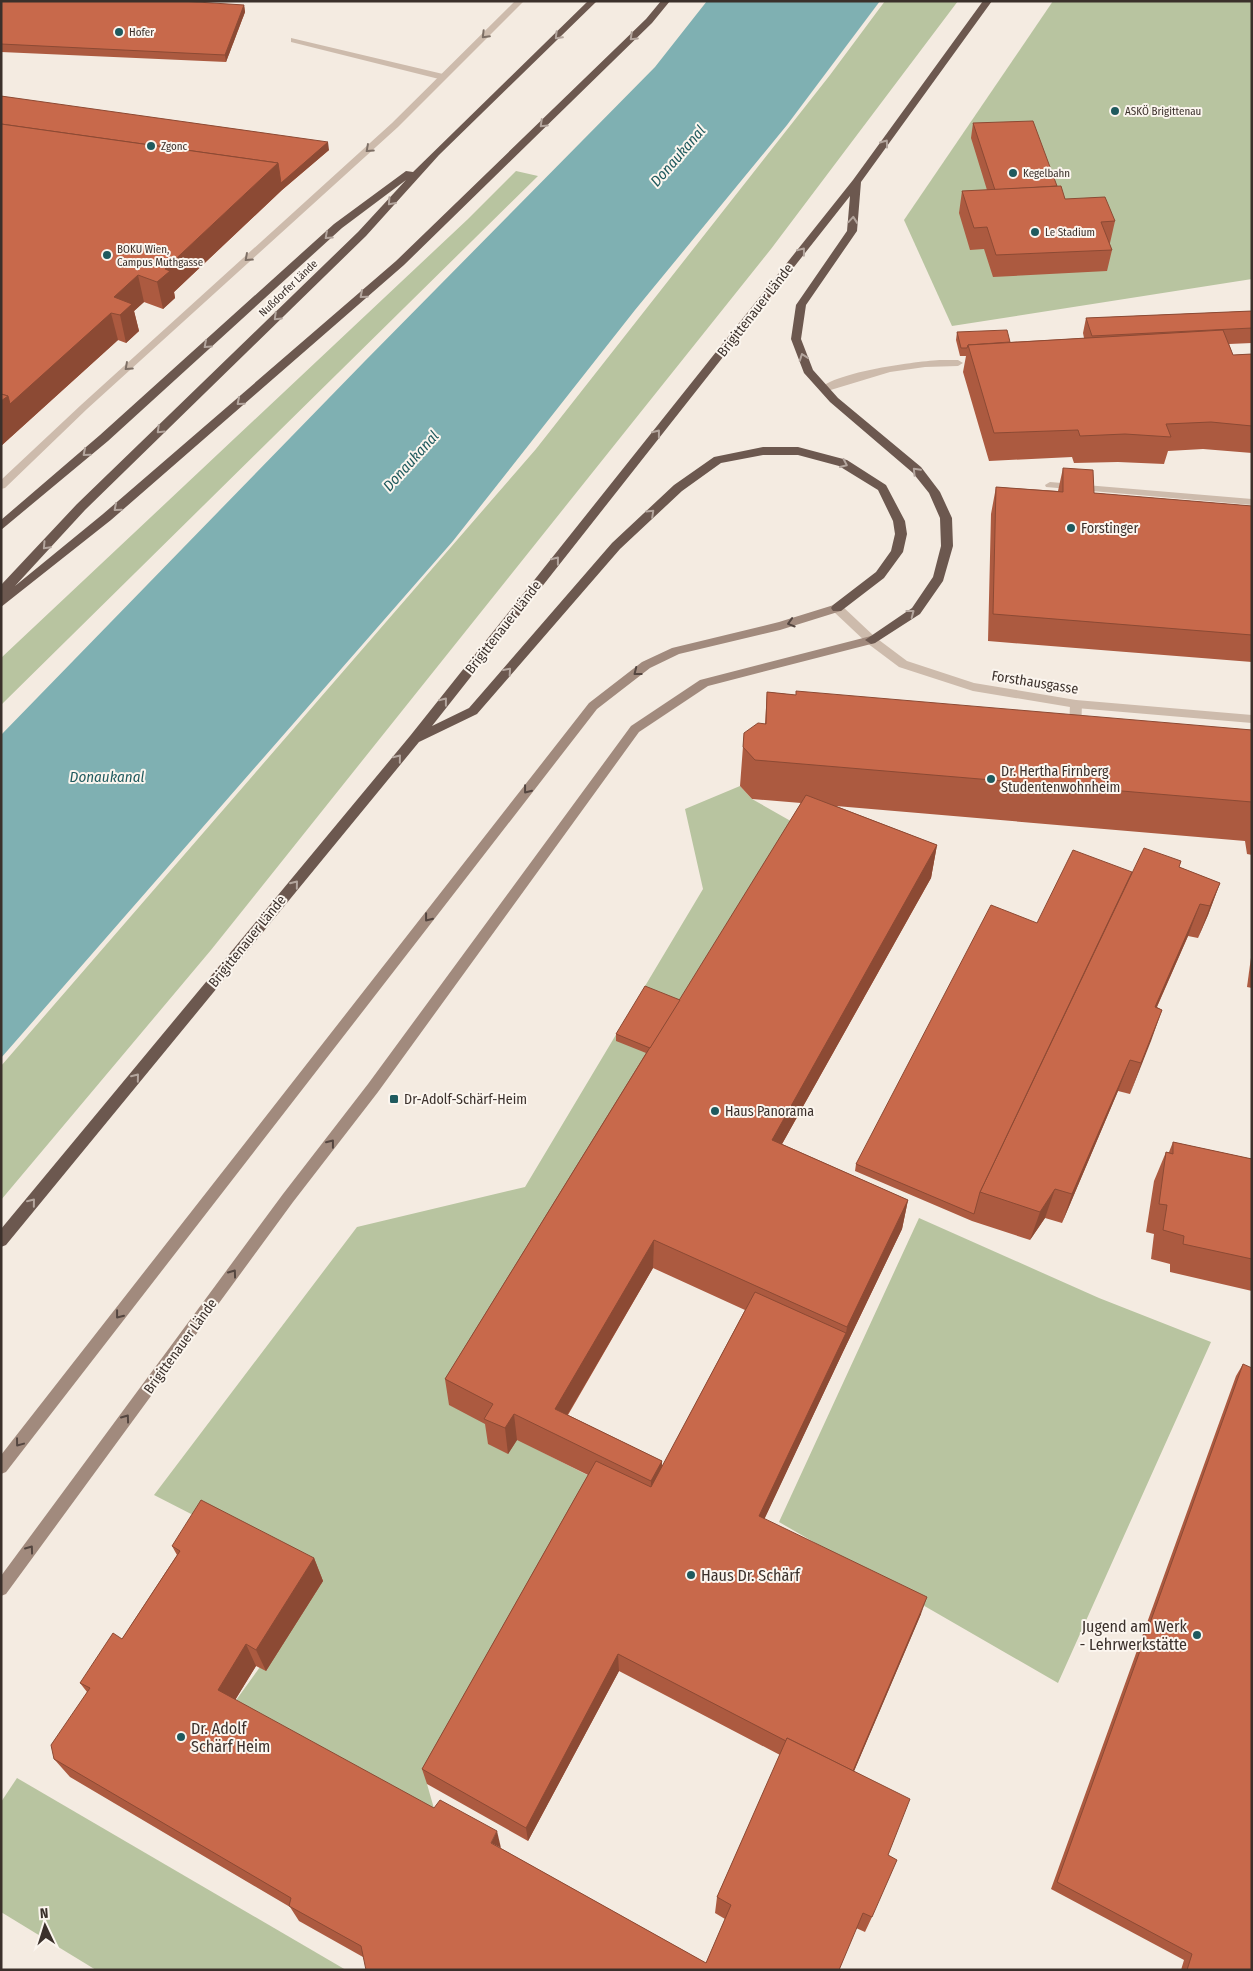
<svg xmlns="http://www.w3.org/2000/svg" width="1253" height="1971" font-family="'Fira Sans Condensed',sans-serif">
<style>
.green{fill:#b8c4a0}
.water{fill:#7fb0b2}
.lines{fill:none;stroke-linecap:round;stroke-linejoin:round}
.service{fill:#cdbbac;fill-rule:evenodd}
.tertiary{fill:#cdbbac;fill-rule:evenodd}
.secondary{fill:#a18a7d;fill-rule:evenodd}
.trunk{fill:#6c584f;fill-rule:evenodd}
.wall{fill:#ac5a40;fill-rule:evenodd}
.shaded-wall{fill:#8c4a34}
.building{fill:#c8694b;stroke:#8c4a34}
.oneway{stroke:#7d6f65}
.oneway2{stroke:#b4a69e}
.oneway3{stroke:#544640}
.poi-dot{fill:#1f5a5e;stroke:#fbf5ee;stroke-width:2}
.labels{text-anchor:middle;stroke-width:4;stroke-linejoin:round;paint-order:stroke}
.far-poi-label{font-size:11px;fill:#3b302b;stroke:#fbf5ee;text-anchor:start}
.far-street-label{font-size:11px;fill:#3b302b;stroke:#fbf5ee}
.street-label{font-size:14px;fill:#3b302b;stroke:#fbf5ee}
.poi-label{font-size:14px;fill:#3b302b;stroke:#fbf5ee;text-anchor:start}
.water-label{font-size:15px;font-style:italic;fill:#1f5a5e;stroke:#fbf5ee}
.near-poi-label{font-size:16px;fill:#3b302b;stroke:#fbf5ee;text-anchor:start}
</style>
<rect width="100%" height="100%" fill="#f4ebe1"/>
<!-- green -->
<g class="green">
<polygon points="885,1 958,1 771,249 211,950 1,1200 1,1066 536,449 830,75"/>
<polygon points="1053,1 1252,1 1252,279 952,326 904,220"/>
<polygon points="516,171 538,176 1,705 1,658 468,219"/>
<polygon points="740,786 752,799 803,828 450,1405 597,1480 427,1784 439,1826 229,1710 322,1581 154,1495 357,1227 525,1187 703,889 685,809"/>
<polygon points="919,1218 1099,1298 1211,1342 1058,1683 779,1522"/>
<polygon points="17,1778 346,1970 96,1970 1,1912 1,1802"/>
</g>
<!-- water -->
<polygon class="water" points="707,1 880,1 787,125 635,310 453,541 1,1058 1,735 364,362 655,67"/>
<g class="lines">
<!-- service -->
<g class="service">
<polygon points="291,38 443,74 447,77 443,80 291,42"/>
<path d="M942,360H958L963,363L958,366L925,367L890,372L824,392L819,389C836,372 916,361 942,360Z"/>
<polygon points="1050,482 1252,499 1252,505 1046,487 1045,485"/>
<polygon points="1076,700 1082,704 1081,731 1075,735 1069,731 1070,704"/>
</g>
<!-- tertiary -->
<g class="tertiary">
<polygon points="515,1 524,1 398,127 87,409 5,488 1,489 1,480 81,405 392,123"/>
<polygon points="837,604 841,605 875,637 907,661 974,683 1076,700 1252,715 1252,723 1076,708 973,691 899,667 867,643 833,611 832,608 833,605"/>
</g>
<!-- secondary -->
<g class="secondary">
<polygon points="837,604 841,605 842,608 841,611 780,630 679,654 650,668 597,709 6,1472 1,1474 1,1455 589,703 642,662 672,648 779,622"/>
<polygon points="871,636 875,637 876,640 875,643 708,686 639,732 378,1092 293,1202 6,1594 1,1596 1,1576 283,1194 368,1084 631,726 700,680"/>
</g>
<!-- trunk -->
<g class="trunk">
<polygon points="588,1 597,1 439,155 366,236 85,510 15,586 103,514 396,261 646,19 661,1 670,1 652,23 404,265 111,520 1,607 1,585 77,504 358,232 406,180 342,228 108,441 1,530 1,520 100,435 334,224 406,171 413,172"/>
<polygon points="983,1 992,1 861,182 857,231 806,305 801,339 813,370 838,398 921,467 940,492 952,518 953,546 943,581 920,614 875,643 871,644 865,640 912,608 933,577 941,546 940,518 929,493 913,473 830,402 804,373 791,339 796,305 847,231 850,196 432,726 469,708 612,543 674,485 714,457 763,447 798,447 847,460 886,485 905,521 907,534 903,552 884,578 841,611 833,611 831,608 833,605 876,572 891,551 895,534 893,521 878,490 839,466 798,455 763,455 721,463 682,491 620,549 477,714 419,742 6,1245 1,1247 1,1229 410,736 853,180"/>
</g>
</g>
<!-- wall -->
<g class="wall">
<polygon points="1,1 244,5 245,12 226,62 1,52"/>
<polygon points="1,96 329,150 282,190 174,292 175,298 163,309 144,302 134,311 139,331 126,343 118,340 1,446"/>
<polygon points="973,123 1057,186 1065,199 1115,221 1110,243 1109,243 1112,250 1107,271 993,277 984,249 970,250 959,213 962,191 987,190 971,138"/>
<polygon points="1252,311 1252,343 1229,344 1233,355 1252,354 1252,453 1203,449 1168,451 1164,464 1118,462 1074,463 1072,457 989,461 963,372 966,356 960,356 956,340 957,332 1010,342 1084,338 1083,333 1086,318"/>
<polygon points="1063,468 1094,493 1252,506 1252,662 988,641 991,514 996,487 1058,491"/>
<path d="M767,692L796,695L1252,730V855L1247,854L1245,841L836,806L937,845L931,878L782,1144L908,1200L902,1229L842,1354L764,1519L921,1614L854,1771L888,1855L872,1917L865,1932L856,1928L839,1970L363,1957L299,1921L290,1907L70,1777L54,1759L87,1692L80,1683L122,1639L177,1555L172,1546L314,1558L323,1581L266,1671L256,1666L235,1700L706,1963L725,1919L715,1913L717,1897L780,1755L619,1671L528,1841L427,1784L422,1769L588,1475L517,1440L508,1454L488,1444L485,1424L449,1405L445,1379L646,1053L616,1041V1034L680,1000L801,803L752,799L740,786L744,733L765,724ZM653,1268L745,1310L662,1467V1461L568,1415Z"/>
<polygon points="1179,867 1220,883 1208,915 1198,938 1188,936 1157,1007 1162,1010 1130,1094 1118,1091 1062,1223 1045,1218 1030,1240 972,1221 855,1171 856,1164 1037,923 1132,872"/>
<polygon points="1252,950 1252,988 1247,987"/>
<polygon points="1173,1142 1252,1159 1252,1291 1170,1272 1170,1264 1151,1259 1154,1234 1146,1232 1154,1181 1166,1152 1169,1152"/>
<polygon points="1243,1364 1252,1970 1181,1970 1184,1960 1051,1889 1236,1376"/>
</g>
<!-- shaded-wall -->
<g class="shaded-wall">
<polygon points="244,5 245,12 226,62 225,55"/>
<polygon points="328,142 329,150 282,190 174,292 175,298 163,309 157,282 165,269 278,163"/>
<polygon points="138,275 144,302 134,311 139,331 126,343 120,315 114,297"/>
<polygon points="111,313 118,340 1,446 1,401"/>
<polygon points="937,845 931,878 768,1169 772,1140"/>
<polygon points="1220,883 1208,915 1198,938 1210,906"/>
<polygon points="1200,904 1188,936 1143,1038 1155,1007"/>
<polygon points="1162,1010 1151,1041 1130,1094 1141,1063"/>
<polygon points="1130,1060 1118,1091 1062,1223 1072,1194"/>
<polygon points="1055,1189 1045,1218 1030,1240 1040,1212"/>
<polygon points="908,1200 902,1229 842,1354 757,1535 759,1516 846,1333 847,1327"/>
<polygon points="654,1240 653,1268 556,1434 555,1409"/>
<polygon points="514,1414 517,1440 508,1454 505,1428"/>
<polygon points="662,1461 661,1486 650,1506 651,1481"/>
<polygon points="314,1558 323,1581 266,1671 256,1650"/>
<polygon points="927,1597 921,1614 846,1790 851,1776"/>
<polygon points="246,1644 256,1666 229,1710 218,1690"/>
<polygon points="618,1654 619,1671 528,1841 526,1828"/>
<polygon points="497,1831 501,1848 491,1843"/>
</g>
<!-- building -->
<g class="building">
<polygon points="1,1 181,1 244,5 225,55 1,44"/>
<polygon points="1,96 328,142 281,183 278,163 1,124"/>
<polygon points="1033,121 1057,186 995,190 973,123"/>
<polygon points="1,124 278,163 165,269 170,271 157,282 138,275 114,297 132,304 120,315 111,313 10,404 8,396 1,394"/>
<polygon points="1061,186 1065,199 1105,197 1115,221 1101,222 1112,250 996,255 987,227 974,228 962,191"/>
<polygon points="1252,311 1252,328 1092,336 1086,318"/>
<polygon points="1007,330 1010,342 968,345 967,348 961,348 957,332"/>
<polygon points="1223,330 1233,355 1252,354 1252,426 1211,422 1166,424 1171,437 1125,434 1080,436 1078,430 994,433 968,345"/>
<polygon points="1,394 8,396 1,401"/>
<polygon points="1063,468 1093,470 1094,493 1252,506 1252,635 993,614 996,487 1063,492"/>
<polygon points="796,691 1252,730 1252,802 755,760 743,747 744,733 758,723 766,724 767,692 796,695"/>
<polygon points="806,795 937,845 772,1140 908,1200 847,1327 654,1240 555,1409 662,1461 651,1481 514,1414 505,1428 484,1419 493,1404 445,1379"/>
<polygon points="1144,848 1181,861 1179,867 1220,883 1210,906 1200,904 1155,1007 1162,1010 1141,1063 1130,1060 1072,1194 1055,1189 1040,1212 980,1192"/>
<polygon points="1073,850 1132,872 980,1192 974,1214 856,1164 991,905 1037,923"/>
<polygon points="645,986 680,1000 650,1048 616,1034"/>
<polygon points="1173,1142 1252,1159 1252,1259 1183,1244 1184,1236 1163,1230 1167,1205 1159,1204 1166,1152 1173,1154"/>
<polygon points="755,1292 846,1333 759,1516 927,1597 853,1771 787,1738 786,1741 618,1654 526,1828 422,1769 596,1461 651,1487"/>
<polygon points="1243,1364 1252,1368 1252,1970 1187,1970 1192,1954 1057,1882"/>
<polygon points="201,1500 314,1558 256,1650 246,1644 218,1690 434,1808 440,1800 497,1831 491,1843 706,1963 731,1905 717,1897 787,1738 910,1799 888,1855 897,1860 872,1917 863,1913 839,1970 366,1970 361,1946 289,1906 291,1898 54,1759 51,1745 90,1688 80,1683 113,1633 122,1639 180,1551 172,1546"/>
</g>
<!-- one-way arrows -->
<defs><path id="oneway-chevron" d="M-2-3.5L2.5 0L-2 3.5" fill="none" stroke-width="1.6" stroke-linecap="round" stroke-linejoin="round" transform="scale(1.25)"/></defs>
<g class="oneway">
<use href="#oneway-chevron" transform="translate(485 35) rotate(135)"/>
<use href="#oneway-chevron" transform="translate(369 149) rotate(138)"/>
<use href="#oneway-chevron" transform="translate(248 258) rotate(138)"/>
<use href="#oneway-chevron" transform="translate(128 367) rotate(138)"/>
</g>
<g class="oneway2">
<use href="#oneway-chevron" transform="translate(558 36) rotate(135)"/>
<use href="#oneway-chevron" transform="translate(633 37) rotate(136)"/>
<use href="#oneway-chevron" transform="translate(543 124) rotate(136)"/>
<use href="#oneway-chevron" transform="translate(885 143) rotate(-54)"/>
<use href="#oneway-chevron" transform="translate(391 202) rotate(132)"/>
<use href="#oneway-chevron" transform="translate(853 220) rotate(-85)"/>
<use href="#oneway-chevron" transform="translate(328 236) rotate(138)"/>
<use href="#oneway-chevron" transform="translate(802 251) rotate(-52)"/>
<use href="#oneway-chevron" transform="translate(363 295) rotate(139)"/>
<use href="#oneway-chevron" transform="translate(277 317) rotate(136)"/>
<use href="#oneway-chevron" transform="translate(207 345) rotate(138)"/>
<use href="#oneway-chevron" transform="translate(803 357) rotate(-110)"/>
<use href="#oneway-chevron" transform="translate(240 402) rotate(139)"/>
<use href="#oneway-chevron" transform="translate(160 430) rotate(136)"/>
<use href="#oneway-chevron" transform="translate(657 433) rotate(-52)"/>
<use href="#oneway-chevron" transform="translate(86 453) rotate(139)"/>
<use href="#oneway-chevron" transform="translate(844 464) rotate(25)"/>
<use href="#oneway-chevron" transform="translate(916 471) rotate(-134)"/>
<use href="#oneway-chevron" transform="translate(117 508) rotate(139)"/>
<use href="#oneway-chevron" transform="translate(651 513) rotate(-43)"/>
<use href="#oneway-chevron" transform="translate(46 546) rotate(133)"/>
<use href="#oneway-chevron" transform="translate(556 560) rotate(-52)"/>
<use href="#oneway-chevron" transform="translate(911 613) rotate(-37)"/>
<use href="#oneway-chevron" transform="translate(508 671) rotate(-49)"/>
<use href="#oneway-chevron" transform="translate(444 701) rotate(-52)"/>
<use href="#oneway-chevron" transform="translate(398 758) rotate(-51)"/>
<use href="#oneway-chevron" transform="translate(295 884) rotate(-51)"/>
<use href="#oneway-chevron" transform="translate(136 1077) rotate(-51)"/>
<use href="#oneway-chevron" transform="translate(32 1202) rotate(-51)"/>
</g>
<g class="oneway3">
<use href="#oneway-chevron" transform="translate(791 623) rotate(163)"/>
<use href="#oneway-chevron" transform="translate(637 672) rotate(142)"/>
<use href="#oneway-chevron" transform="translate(527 790) rotate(128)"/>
<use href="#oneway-chevron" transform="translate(428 918) rotate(128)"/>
<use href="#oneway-chevron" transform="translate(331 1143) rotate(-52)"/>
<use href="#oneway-chevron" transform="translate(233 1273) rotate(-54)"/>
<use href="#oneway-chevron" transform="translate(119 1315) rotate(128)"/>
<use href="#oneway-chevron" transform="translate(126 1418) rotate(-54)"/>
<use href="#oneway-chevron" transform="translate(19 1443) rotate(127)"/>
<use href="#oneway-chevron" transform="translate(30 1549) rotate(-54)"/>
</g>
<!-- markers -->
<g class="poi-dot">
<circle cx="119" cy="32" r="5"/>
<circle cx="1115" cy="111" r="5"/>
<circle cx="151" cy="146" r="5"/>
<circle cx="1013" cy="173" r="5"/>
<circle cx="1035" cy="232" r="5"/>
<circle cx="107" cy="255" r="5"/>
<circle cx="1071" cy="528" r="5"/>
<circle cx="991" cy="779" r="5"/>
<rect x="389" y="1094" width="10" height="10" rx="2.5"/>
<circle cx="715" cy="1111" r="5"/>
<circle cx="691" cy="1575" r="5"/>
<circle cx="1197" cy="1635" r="5"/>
<circle cx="181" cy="1737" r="5"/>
</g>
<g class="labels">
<!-- far-poi labels -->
<g class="far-poi-label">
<text x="129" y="36">Hofer</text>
<text x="1125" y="115">ASKÖ Brigittenau</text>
<text x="161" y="150">Zgonc</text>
<text x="1023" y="177">Kegelbahn</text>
<text x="1045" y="236">Le Stadium</text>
<text x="117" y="253">BOKU Wien,<tspan x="117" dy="13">Campus Muthgasse</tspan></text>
</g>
<!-- far-street labels -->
<g class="far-street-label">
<text transform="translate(288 288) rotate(-44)" y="4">Nußdorfer Lände</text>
</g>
<!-- street labels -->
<g class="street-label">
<text transform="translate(755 310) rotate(-52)" y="5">Brigittenauer Lände</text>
<text transform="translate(503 627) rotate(-52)" y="5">Brigittenauer Lände</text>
<text transform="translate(1035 682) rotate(9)" y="5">Forsthausgasse</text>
<text transform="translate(247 941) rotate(-51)" y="5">Brigittenauer Lände</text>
<text transform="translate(180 1346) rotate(-54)" y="5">Brigittenauer Lände</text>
</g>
<!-- poi labels -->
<g class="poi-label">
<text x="1081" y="533">Forstinger</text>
<text x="1001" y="776">Dr. Hertha Firnberg<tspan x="1001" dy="16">Studentenwohnheim</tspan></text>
<text x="404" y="1104">Dr-Adolf-Schärf-Heim</text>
<text x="725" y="1116">Haus Panorama</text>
</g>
<!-- water labels -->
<g class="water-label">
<text transform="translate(678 156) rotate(-49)" y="5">Donaukanal</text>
<text transform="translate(411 461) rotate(-48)" y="5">Donaukanal</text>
<text x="107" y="782">Donaukanal</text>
</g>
<!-- near-poi labels -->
<g class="near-poi-label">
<text x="701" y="1581">Haus Dr. Schärf</text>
<text x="1187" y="1632" text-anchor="end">Jugend am Werk<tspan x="1187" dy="18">- Lehrwerkstätte</tspan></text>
<text x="191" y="1734">Dr. Adolf<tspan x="191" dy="18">Schärf Heim</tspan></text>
</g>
</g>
<!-- border -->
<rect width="1253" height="1971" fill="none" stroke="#3b302b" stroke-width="5"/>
<!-- north arrow -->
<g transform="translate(45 1926) rotate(356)" stroke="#fbf5ee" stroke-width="4" paint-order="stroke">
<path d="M0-4L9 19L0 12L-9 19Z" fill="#3b302b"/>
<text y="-8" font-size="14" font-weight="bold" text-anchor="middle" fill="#3b302b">N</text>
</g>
</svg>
